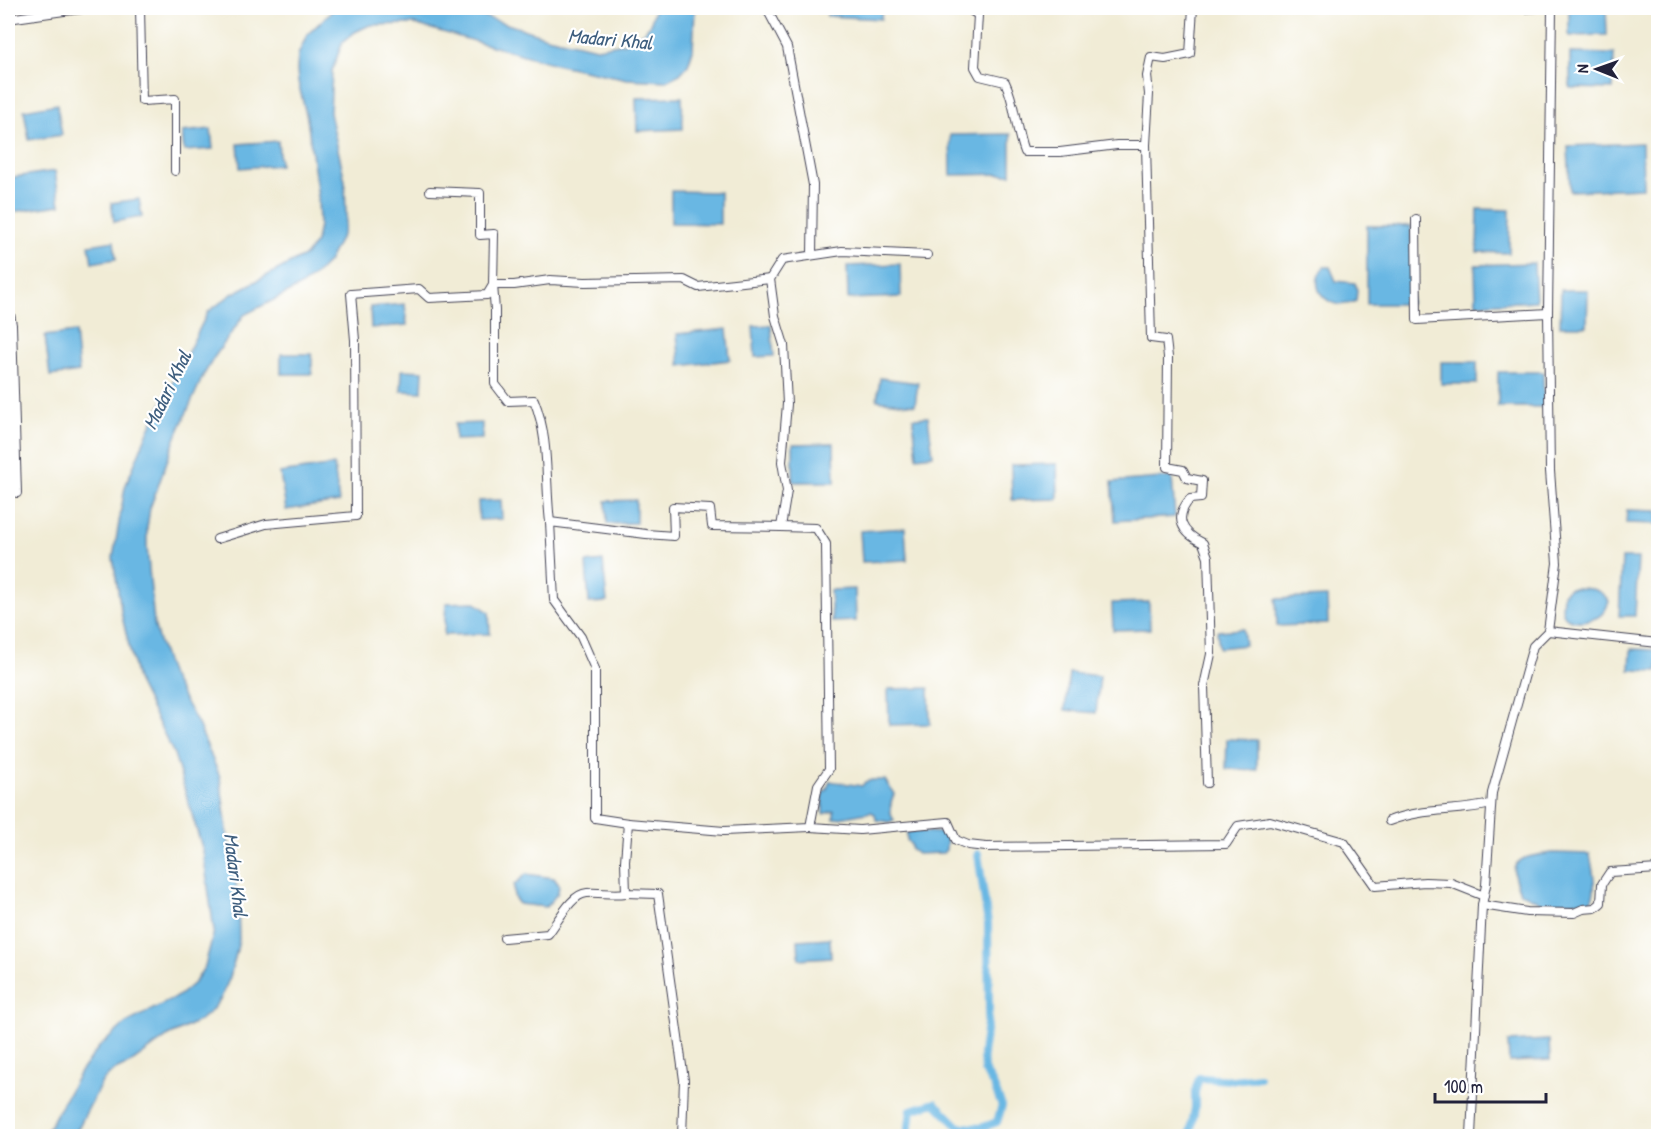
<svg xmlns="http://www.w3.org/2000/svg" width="1666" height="1144" font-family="'Patrick Hand',sans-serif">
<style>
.water{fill:#69b7e3;stroke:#466c8f;stroke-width:1.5}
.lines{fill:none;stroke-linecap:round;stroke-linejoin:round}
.canal{stroke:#69b7e3;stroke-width:8}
.minor-casing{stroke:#414052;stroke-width:10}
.minor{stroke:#fff;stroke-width:8}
.labels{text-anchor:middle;stroke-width:4.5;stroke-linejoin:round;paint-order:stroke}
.water-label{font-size:20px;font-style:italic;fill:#3e5e7e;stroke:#fff}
</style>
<rect width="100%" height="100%" fill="#fff"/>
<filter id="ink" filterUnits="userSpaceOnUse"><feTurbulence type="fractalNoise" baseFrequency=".0167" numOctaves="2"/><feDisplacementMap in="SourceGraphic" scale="12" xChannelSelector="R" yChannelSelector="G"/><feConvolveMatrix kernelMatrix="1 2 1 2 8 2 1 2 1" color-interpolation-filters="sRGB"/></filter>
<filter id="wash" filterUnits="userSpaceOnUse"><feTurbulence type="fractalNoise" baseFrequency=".008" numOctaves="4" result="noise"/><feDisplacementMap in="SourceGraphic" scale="24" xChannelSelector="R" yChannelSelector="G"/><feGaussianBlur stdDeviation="1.35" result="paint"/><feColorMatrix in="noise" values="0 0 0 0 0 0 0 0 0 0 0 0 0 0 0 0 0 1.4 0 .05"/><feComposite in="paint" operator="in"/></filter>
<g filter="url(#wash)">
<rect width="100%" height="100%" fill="#f1ecd6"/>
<!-- water -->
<g class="water">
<polygon points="335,8 458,8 547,37 597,48 624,43 644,32 650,25 655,8 695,8 693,50 688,65 680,74 666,81 627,79 559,65 414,24 370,25 355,32 342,43 332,71 330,113 345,181 346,217 343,233 328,262 314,276 297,288 244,315 213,359 203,376 177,434 150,508 147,528 147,547 154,623 158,638 171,676 198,724 220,777 229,845 238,895 239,940 236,954 230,977 221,998 211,1011 200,1020 167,1037 129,1064 113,1071 102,1082 74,1136 44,1136 80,1072 99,1047 126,1023 180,995 195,982 205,966 214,931 203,851 174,754 137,680 122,616 113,558 125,487 149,429 208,312 232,294 306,255 316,242 319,225 318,197 307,118 298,82 297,70 298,55 307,35"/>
<polygon points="827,8 882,8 881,19 827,16"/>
<polygon points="1569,8 1606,8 1607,35 1569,36"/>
<polygon points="1570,53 1614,54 1613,89 1570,88"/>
<polygon points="682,97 683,129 637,131 636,98"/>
<polygon points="57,104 62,135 29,140 24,110"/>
<polygon points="211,129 213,149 184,151 182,132"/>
<polygon points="1011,134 1011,174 951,175 950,135"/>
<polygon points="278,141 280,165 240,168 238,144"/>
<polygon points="1642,143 1643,188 1570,191 1568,146"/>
<polygon points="55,171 60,205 12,212 8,178"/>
<polygon points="671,191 720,192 720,224 671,223"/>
<polygon points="139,199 142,217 114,222 111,203"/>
<polygon points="1478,209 1510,210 1509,253 1477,252"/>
<rect x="1367" y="226" width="44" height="78"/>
<polygon points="114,241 116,259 92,263 89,245"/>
<polygon points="1534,263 1536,301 1476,304 1475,265"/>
<polygon points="900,264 901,297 848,299 847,266"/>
<path d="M1324,267H1330L1336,281L1355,283L1357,290L1356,301C1331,314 1305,288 1324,267Z"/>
<polygon points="1561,290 1588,290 1587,326 1560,326"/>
<polygon points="405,304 407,325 371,328 370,307"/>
<polygon points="771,325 774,356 755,357 753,326"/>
<polygon points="727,329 730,360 680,366 677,334"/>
<polygon points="75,332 79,372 50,376 45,336"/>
<rect x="281" y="354" width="31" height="20"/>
<rect x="1441" y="362" width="36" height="22"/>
<polygon points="402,370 423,371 422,392 401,391"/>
<polygon points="1498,372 1543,372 1544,407 1498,407"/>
<polygon points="880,378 918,383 915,405 877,400"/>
<polygon points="928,417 933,455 917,457 913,418"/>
<polygon points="482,423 482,439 455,440 455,424"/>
<polygon points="834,443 835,482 793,482 793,444"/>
<polygon points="1057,464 1058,499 1012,500 1011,465"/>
<polygon points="334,465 339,502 286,510 280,473"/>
<polygon points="1172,477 1175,517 1115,521 1112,482"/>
<polygon points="501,500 502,519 479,520 478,501"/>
<polygon points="636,500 636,523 607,524 606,501"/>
<polygon points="1627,510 1658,511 1658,524 1626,523"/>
<polygon points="905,528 907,560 862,562 860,531"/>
<polygon points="1622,558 1638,558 1635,616 1619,616"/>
<polygon points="603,561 607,602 589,603 586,563"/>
<path d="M1569,588C1585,588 1600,586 1609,602C1607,607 1604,614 1598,617C1589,621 1568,625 1563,613C1561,608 1563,600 1563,594Z"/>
<polygon points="855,589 856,621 832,622 830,590"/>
<polygon points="1327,597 1328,624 1277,626 1276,599"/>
<polygon points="474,602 489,612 490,634 444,635 446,603"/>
<polygon points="1149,602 1150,629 1113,630 1112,603"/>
<polygon points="1243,629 1245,645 1219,648 1217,631"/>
<polygon points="1631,649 1658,650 1658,671 1630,670"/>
<polygon points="1069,673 1100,676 1096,713 1065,710"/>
<polygon points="929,688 930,724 889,725 888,689"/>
<polygon points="1227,739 1257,740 1257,770 1226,769"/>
<path d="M872,780H885L894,794C890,802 889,814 894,820L889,822L876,820L875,814L871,812L834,819V811L823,814V791H826L830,781L862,786L865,782Z"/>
<polygon points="915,831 943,833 947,837 946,850 943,853 917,854 911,849 911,845 907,840 907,832"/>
<path d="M1553,853L1590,854C1592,868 1598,888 1591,901L1544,904L1520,892C1518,887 1516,882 1515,878C1508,855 1538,855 1553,853Z"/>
<polygon points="526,874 554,878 559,885 558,893 546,907 519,904 514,897 514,885"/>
<polygon points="830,938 831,957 799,959 798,940"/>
<polygon points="1549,1040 1550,1060 1509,1062 1508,1042"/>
</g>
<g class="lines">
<!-- canal -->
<g class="canal">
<polyline points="908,1136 911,1110 935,1103 959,1127 981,1128 997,1122 1002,1106 993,1084 984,1070 983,1053 989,1009 988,924 978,854"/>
<polyline points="1190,1136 1195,1108 1195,1092 1199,1078 1233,1080 1259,1077"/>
</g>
</g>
</g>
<g filter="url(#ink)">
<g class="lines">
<defs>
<g id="minor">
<polyline points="140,8 142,101 175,99 175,171"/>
<polyline points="769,8 769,13 787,47 813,185 812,254"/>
<path d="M967,8L978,15L975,67L980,76L1005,82C1016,104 1015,129 1024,152H1060L1117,145H1146L1149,94L1147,76L1151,57L1165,59L1190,54L1193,8"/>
<polyline points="1476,8 1476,10 1538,8"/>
<polyline points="64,11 92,8"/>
<polyline points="8,19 64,11 63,8"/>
<path d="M1146,145L1151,338L1166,340L1168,357L1167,467L1183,470L1187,478L1202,481L1201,498L1190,499C1173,518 1182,533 1203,543L1208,557L1211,654L1204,686L1207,783"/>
<polyline points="1416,219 1417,320 1548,313"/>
<polyline points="8,303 12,325 17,493"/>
<path d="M550,522C545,481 550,439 534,400L508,401L495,384V310L493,285H514L550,280L585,282L684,280L698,287L770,279"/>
<polyline points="217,539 266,524 356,516 355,340 351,294 419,289 429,298 487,295 493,285 494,234 480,235 480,193 430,191"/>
<polyline points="1548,631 1658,643"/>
<path d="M1389,821C1421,808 1458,812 1491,804"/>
<polyline points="628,823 595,818 595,669 581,637 554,600 550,522 646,534 674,536 673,507 710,509 712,526 781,527 787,491 782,462 787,404 784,345 775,316 770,279 782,260 842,251 927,255"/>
<polyline points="810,827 860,830 948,822 956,840 968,845 986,847 1226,844 1238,826 1270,821 1344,842 1375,886 1425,882 1451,883 1484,896"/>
<polyline points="1482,905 1527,912 1574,913 1583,909 1595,908 1601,903 1602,884 1610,872 1658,869"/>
<path d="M504,938L548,934C558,922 571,894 587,893C600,892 612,895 626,893"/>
<polyline points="682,1136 684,1080 658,894 626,893 625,861 628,823 724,831 810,827 818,785 829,769 826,544 816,528 781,527"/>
<polyline points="1471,1136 1482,905 1486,885 1492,793 1533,646 1548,631 1557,563 1550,471 1548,313 1552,8"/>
</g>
</defs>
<!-- minor casing -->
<use href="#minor" class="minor-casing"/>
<!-- minor -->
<use href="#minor" class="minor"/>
</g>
</g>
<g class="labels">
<!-- water labels -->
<g class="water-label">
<text transform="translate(610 39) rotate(5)" y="7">Madari Khal</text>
<text transform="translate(167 390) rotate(-64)" y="7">Madari Khal</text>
<text transform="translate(236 875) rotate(83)" y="7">Madari Khal</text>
</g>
</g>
<!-- margin -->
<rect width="1666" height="1144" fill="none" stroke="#fff" stroke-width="30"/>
<!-- north arrow -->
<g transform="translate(1597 69) rotate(271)" stroke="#ffffff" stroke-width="4.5" paint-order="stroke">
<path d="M0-4.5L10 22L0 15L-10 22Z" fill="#22223b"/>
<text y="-9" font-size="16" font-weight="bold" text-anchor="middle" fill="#22223b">N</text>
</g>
<!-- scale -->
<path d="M1435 1093v9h111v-9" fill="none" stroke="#22223b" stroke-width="3"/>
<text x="1444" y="1093" font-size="18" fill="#22223b" stroke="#ffffff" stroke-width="4.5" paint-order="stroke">100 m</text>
</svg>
